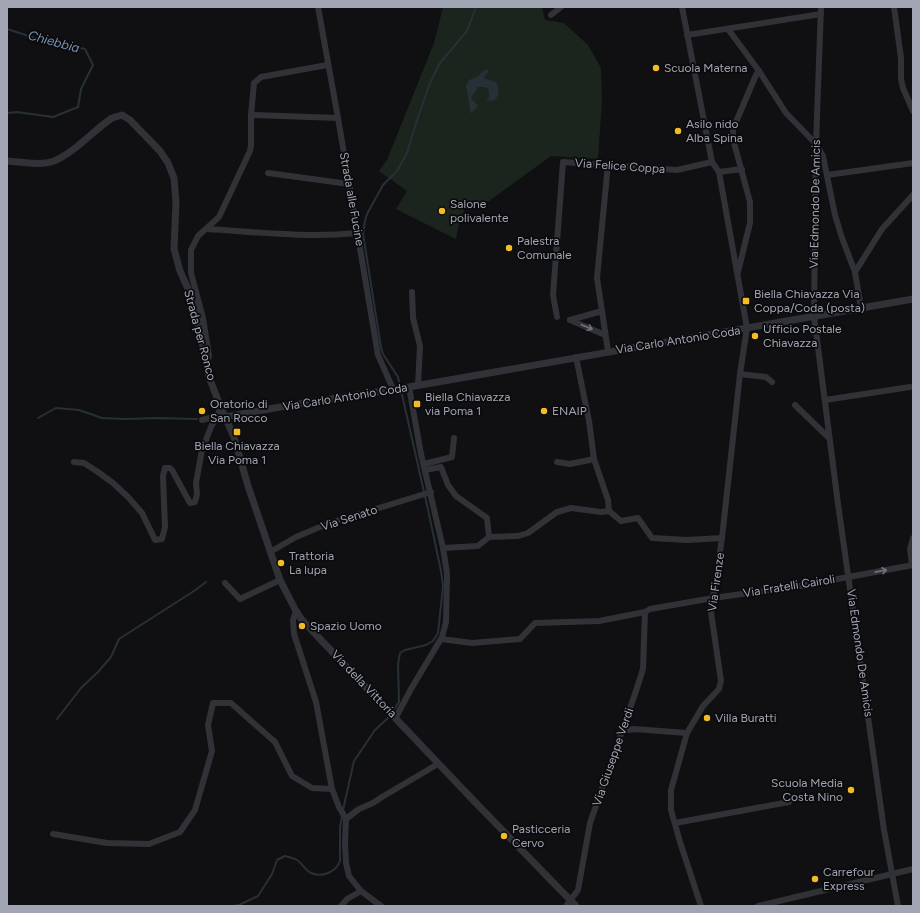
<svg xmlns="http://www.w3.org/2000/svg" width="920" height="913" font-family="Figtree,sans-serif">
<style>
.green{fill:#1c241e}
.water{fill:#283037}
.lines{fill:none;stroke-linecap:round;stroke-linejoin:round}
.stream{stroke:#283037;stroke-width:2}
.minor{stroke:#313237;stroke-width:6}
.tertiary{stroke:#313237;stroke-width:7}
.oneway{stroke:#6f717b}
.poi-dot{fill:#f5bb24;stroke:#0b0b0d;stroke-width:1.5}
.labels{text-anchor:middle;stroke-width:3.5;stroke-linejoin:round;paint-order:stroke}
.poi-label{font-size:12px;fill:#a1a5b3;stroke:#0b0b0d;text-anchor:start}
.street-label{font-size:12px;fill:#a1a5b3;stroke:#0b0b0d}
.water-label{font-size:13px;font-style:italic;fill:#7691b0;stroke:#0b0b0d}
</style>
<rect width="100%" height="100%" fill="#101012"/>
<!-- green -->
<polygon class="green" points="443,7 542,7 545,20 564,23 588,45 601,68 602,100 598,159 551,156 489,201 472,203 466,206 459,223 456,239 396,209 407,191 379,171 387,160 434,43"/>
<!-- water -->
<path class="water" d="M486,69L489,71L483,78L496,82C500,90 500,96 493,101L486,100L489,97V90L485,87H478L471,98L478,106L471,114L466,86L469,80L477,77Z"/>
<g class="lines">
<!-- stream -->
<g class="stream">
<polyline points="7,29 35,38 85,49 93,65 81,89 78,107 53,117 17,112 7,113"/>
<polyline points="38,418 56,408 79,410 102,418 125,419 158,418 197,419"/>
<polyline points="57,719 81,688 98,672 111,657 119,639 194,591 206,582"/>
<polyline points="343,810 354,761 375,730 387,719 399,702 398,664 400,653 405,650 426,645 433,641 438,633 443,586 441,571 427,505 398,377 383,354 381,347 363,234 365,221 367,214 383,185 397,171 407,153 416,123 430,83 440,63 467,31 476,7"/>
<path d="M233,906L239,905L258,896L272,874L277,860L285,856C289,857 294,858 297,860C302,863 305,870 311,873C322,878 336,872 340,861V828L342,816"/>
</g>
<!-- minor -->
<g class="minor">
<polyline points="318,7 338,118 378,355 393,389"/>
<polyline points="682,7 712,162 719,172 747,328 740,374 722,538 711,612 721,681 719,689 703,706 687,733 671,790 671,810 680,842 701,906"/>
<polyline points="821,7 816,144 814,316 838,504 884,830 898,906"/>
<polyline points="894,7 901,58 901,79 903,88 913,111"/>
<polyline points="551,15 561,7"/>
<polyline points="728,29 759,71 786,113 816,144 823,156 835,215 842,238 855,272 861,308"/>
<polyline points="687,35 821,14"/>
<polyline points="251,115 338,118"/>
<polyline points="719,172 742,169"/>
<polyline points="268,173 349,184"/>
<polyline points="827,175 913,163"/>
<path d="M207,229C257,232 307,238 357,233"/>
<polyline points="738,272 750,223 750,202 733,139 733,129 756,75 759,71"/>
<polyline points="855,272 882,229 913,195"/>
<polyline points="412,292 413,318 420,346 418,385"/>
<polyline points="557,317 553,295 563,162 677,170 712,162"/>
<polyline points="570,320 605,335"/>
<polyline points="570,320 602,311"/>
<polyline points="608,351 597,278 608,164"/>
<polyline points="576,357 589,421 594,459 608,500 609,511"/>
<polyline points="207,362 209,356 203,318 191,273 191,250 198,236 219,217 250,151 251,145 251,115 254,83 261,77 327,65"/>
<polyline points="740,374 766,377 772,382"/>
<polyline points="825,400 910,387"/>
<polyline points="795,405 829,438"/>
<polyline points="202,420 217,416"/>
<polyline points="74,462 84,463 98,472 113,483 128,497 142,513 155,540 162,539 165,527 163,476 165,468 170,468 172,470 190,503 195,502 197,494 196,483 202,450 211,427 221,408"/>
<polyline points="557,462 570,464 594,459"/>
<polyline points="424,464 452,457 454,438"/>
<polyline points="425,470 441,467 448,485 456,496 487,518 489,537"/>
<polyline points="609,511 621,521 638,518 652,538 687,540 722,538"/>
<polyline points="443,548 478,546 489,537 518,536 528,533 557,512 571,508 601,512 609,511"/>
<polyline points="270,552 296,537 327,524 431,492"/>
<polyline points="912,565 910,549 913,538"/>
<polyline points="225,583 240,599 280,580"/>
<polyline points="296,611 293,620 294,634 316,702 332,789 339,807 346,819 345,842 346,863 349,876 361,891 381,906"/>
<polyline points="645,612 650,609 713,598 800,586 913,565"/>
<polyline points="441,639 472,643 520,639 535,623 599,621 645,612 643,669 636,691 590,823 578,890 566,906"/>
<polyline points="396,717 411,689 442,637 446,622 447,573 443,548 421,454 409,387"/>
<polyline points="622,731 634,729 687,733"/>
<polyline points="346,819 359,809 373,803 382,797 438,764"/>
<polyline points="675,823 789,802"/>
<polyline points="53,834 107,843 149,844 180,832 195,810 212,751 208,725 213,703 231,703 275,742 292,776 312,788 332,789"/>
<polyline points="341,906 347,899 361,891"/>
<polyline points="758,906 913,869"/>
</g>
<!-- tertiary -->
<g class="tertiary">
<path d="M7,161C22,162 40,166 54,161C74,153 94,130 112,118L122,115L130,120L160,151L168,163L174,178L176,202L174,249L180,271L189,291L197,317L209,377L221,408L234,437L248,486L280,580L296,611L302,620L474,801L576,906"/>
<polyline points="225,417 280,407 409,387 913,299"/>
</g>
</g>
<!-- one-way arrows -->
<defs><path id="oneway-shaft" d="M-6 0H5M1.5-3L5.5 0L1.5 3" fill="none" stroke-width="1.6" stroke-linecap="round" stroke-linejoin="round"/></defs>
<g class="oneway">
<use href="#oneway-shaft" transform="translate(587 327) rotate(23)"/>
<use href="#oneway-shaft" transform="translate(881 571) rotate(-11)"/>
</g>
<!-- markers -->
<g class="poi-dot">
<circle cx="656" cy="68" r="4"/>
<circle cx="678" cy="131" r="4"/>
<circle cx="442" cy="211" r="4"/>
<circle cx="509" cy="248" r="4"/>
<rect x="742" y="297" width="8" height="8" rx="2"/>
<circle cx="755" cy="336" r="4"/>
<rect x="413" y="400" width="8" height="8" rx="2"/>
<circle cx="202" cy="411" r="4"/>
<circle cx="544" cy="411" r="4"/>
<rect x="233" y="428" width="8" height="8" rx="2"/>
<circle cx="281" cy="563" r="4"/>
<circle cx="302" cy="626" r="4"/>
<circle cx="707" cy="718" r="4"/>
<circle cx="851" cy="790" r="4"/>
<circle cx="504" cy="836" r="4"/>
<circle cx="815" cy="879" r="4"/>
</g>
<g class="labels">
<!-- poi labels -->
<g class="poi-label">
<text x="664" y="72">Scuola Materna</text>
<text x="686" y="128">Asilo nido<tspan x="686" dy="14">Alba Spina</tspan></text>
<text x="450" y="208">Salone<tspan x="450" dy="14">polivalente</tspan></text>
<text x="517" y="245">Palestra<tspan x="517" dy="14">Comunale</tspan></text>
<text x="754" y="298">Biella Chiavazza Via<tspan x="754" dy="14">Coppa/Coda (posta)</tspan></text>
<text x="763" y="333">Ufficio Postale<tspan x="763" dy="14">Chiavazza</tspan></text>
<text x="425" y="401">Biella Chiavazza<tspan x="425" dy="14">via Poma 1</tspan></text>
<text x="210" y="408">Oratorio di<tspan x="210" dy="14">San Rocco</tspan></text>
<text x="552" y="415">ENAIP</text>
<text x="237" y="450" text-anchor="middle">Biella Chiavazza<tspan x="237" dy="14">Via Poma 1</tspan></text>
<text x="289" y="560">Trattoria<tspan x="289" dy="14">La lupa</tspan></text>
<text x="310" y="630">Spazio Uomo</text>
<text x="715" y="722">Villa Buratti</text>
<text x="843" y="787" text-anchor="end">Scuola Media<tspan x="843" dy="14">Costa Nino</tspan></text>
<text x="512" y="833">Pasticceria<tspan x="512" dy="14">Cervo</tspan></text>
<text x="823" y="876">Carrefour<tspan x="823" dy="14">Express</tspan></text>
</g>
<!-- street labels -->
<g class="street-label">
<text transform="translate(620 166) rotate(4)" y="4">Via Felice Coppa</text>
<text transform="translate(352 199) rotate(80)" y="4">Strada alle Fucine</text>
<text transform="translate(815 204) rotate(-89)" y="4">Via Edmondo De Amicis</text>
<text transform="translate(200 335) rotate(75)" y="4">Strada per Ronco</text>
<text transform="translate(678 340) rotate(-9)" y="4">Via Carlo Antonio Coda</text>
<text transform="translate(345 397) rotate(-9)" y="4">Via Carlo Antonio Coda</text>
<text transform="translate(349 518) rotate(-18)" y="4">Via Senato</text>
<text transform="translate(716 582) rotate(-82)" y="4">Via Firenze</text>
<text transform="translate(789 586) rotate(-9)" y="4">Via Fratelli Cairoli</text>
<text transform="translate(860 653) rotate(82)" y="4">Via Edmondo De Amicis</text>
<text transform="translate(364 684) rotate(46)" y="4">Via della Vittoria</text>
<text transform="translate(613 757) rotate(-71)" y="4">Via Giuseppe Verdi</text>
</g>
<!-- water labels -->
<g class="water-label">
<text transform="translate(54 41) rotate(15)" y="5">Chiebbia</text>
</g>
</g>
<!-- border -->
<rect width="920" height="913" fill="none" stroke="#a1a5b3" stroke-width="16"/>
</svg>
